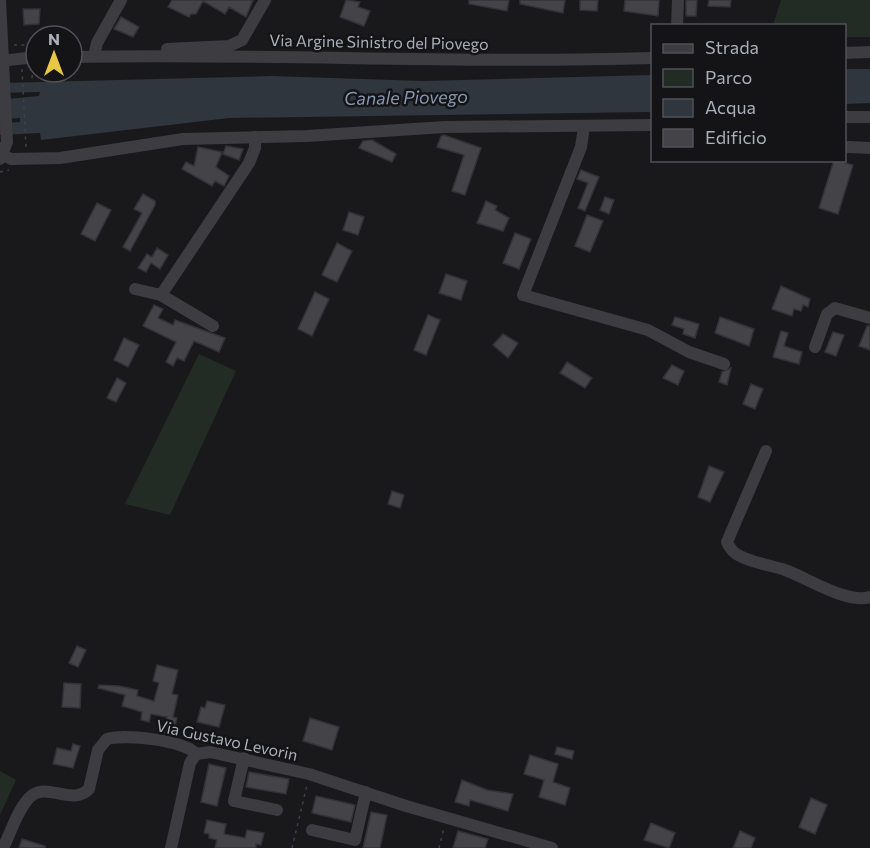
<svg xmlns="http://www.w3.org/2000/svg" width="870" height="848" font-family="Commissioner,sans-serif">
<style>
.green{fill:#232b25}
.water{fill:#2f363e}
.building{fill:#434348;stroke:#333337;stroke-width:1.5}
.lines{fill:none;stroke-linecap:round;stroke-linejoin:round}
.path{stroke:#404146;stroke-width:1.5;stroke-dasharray:3 4.5;stroke-linecap:butt}
.minor{stroke:#3c3c41;stroke-width:12}
.labels{text-anchor:middle;stroke-width:5;stroke-linejoin:round;paint-order:stroke}
.street-label{font-size:16px;fill:#acaeb9;stroke:#141416}
.water-label{font-size:18px;font-style:italic;fill:#8697b2;stroke:#141416}
</style>
<rect width="100%" height="100%" fill="#19191b"/>
<!-- green -->
<g class="green">
<polygon points="781,0 870,0 870,37 845,37 844,26 773,25"/>
<polygon points="199,354 236,371 170,515 125,504"/>
<polygon points="0,771 16,780 0,815"/>
</g>
<!-- water -->
<g class="water">
<polygon points="845,69 870,69 870,103 845,104"/>
<polygon points="652,75 652,112 229,118 41,140 40,133 0,135 0,123 20,122 20,118 8,119 7,99 39,96 40,92 0,93 0,83 271,76 423,81"/>
</g>
<!-- building -->
<g class="building">
<polygon points="172,0 253,0 246,17 229,7 225,14 203,1 196,14 191,14 189,17 168,7"/>
<polygon points="346,0 360,2 358,7 370,11 364,26 340,17"/>
<polygon points="469,0 509,0 507,11 469,4"/>
<polygon points="520,0 565,0 563,13 520,4"/>
<polygon points="580,0 598,0 597,11 580,10"/>
<polygon points="625,0 659,0 658,16 624,11"/>
<polygon points="686,0 697,0 696,16 686,16"/>
<polygon points="709,0 731,0 730,7 708,6"/>
<polygon points="23,9 40,9 39,24 24,25"/>
<polygon points="121,17 139,27 133,37 114,29"/>
<polygon points="444,135 481,148 465,195 452,191 464,155 437,147 441,136"/>
<polygon points="372,140 396,154 392,162 359,148 363,141"/>
<polygon points="226,146 243,149 239,160 223,154"/>
<polygon points="198,147 222,152 216,167 229,176 224,186 215,181 212,186 182,169 186,162 194,166"/>
<polygon points="834,160 853,165 838,214 819,208"/>
<polygon points="581,170 599,177 585,211 578,208 588,183 577,179"/>
<polygon points="143,194 155,201 155,205 130,251 123,247 142,213 134,209"/>
<polygon points="605,197 614,200 609,214 600,210"/>
<polygon points="486,201 497,206 495,210 509,218 503,231 477,223"/>
<polygon points="97,203 111,210 95,241 81,234"/>
<polygon points="349,212 364,217 358,235 343,230"/>
<polygon points="587,215 603,221 590,252 575,246"/>
<polygon points="515,233 531,239 519,269 503,263"/>
<polygon points="337,243 352,251 337,282 322,275"/>
<polygon points="157,248 168,255 160,269 151,263 146,272 138,268 147,254 152,257"/>
<polygon points="446,274 467,281 461,300 439,293"/>
<polygon points="781,286 810,299 808,307 803,305 801,311 794,309 792,316 772,309"/>
<polygon points="315,292 329,299 312,336 298,329"/>
<polygon points="154,305 163,309 158,318 173,325 175,320 225,338 219,352 194,341 184,361 177,358 173,366 166,362 176,342 143,326"/>
<polygon points="428,315 440,320 426,355 414,350"/>
<polygon points="675,317 699,324 695,338 683,334 684,329 672,325"/>
<polygon points="720,317 754,329 749,346 715,333"/>
<polygon points="867,326 870,326 870,350 859,346"/>
<polygon points="781,331 788,333 784,346 802,352 799,364 773,357"/>
<polygon points="833,332 844,335 836,356 825,352"/>
<polygon points="503,334 518,343 508,358 493,345"/>
<polygon points="124,338 139,345 128,367 114,360"/>
<polygon points="567,362 592,378 585,388 560,373"/>
<polygon points="672,365 684,371 678,385 663,378"/>
<polygon points="731,368 727,385 719,382 722,372"/>
<polygon points="117,378 126,383 116,402 107,398"/>
<polygon points="751,384 763,389 755,409 743,404"/>
<polygon points="709,466 724,472 710,502 698,497"/>
<polygon points="392,491 404,495 400,508 388,504"/>
<polygon points="77,646 86,650 78,667 69,663"/>
<polygon points="157,665 178,670 172,694 178,695 173,717 177,718 173,735 164,733 167,717 151,714 149,722 141,720 142,712 122,706 125,695 98,688 99,685 119,686 138,690 137,696 154,701 159,683 153,681"/>
<polygon points="64,683 81,684 80,708 62,707"/>
<polygon points="207,701 225,705 219,727 197,722 201,707 205,708"/>
<polygon points="310,718 339,727 332,750 303,741"/>
<polygon points="73,744 80,746 73,768 53,764 57,748 71,751"/>
<polygon points="557,747 574,751 572,759 555,754"/>
<polygon points="530,755 558,764 553,782 570,788 565,805 539,797 544,780 524,774"/>
<polygon points="209,764 226,768 217,806 201,802"/>
<polygon points="249,772 289,779 286,794 246,787"/>
<polygon points="462,780 487,790 513,794 508,811 470,800 469,806 455,802"/>
<polygon points="316,796 355,805 351,822 312,813"/>
<polygon points="811,798 827,805 815,834 799,827"/>
<polygon points="371,812 387,815 380,848 363,848"/>
<polygon points="207,820 226,824 224,834 245,838 247,830 264,833 261,845 256,844 256,848 215,848 217,840 209,838 209,834 204,833"/>
<polygon points="651,823 675,833 669,848 644,840"/>
<polygon points="458,831 488,839 485,848 453,848"/>
<polygon points="740,831 755,838 751,848 733,848"/>
<polygon points="22,839 45,846 45,848 19,848"/>
</g>
<g class="lines">
<!-- path -->
<g class="path">
<polyline points="14,45 36,45"/>
<polyline points="22,69 26,148"/>
<polyline points="32,78 33,67"/>
<polyline points="0,172 9,170"/>
<polyline points="292,848 307,785"/>
<polyline points="439,848 444,828"/>
</g>
<!-- minor -->
<g class="minor">
<polyline points="677,26 678,0"/>
<polyline points="167,49 229,46 242,40 265,0"/>
<polyline points="844,53 870,52"/>
<polyline points="94,56 97,43 121,0"/>
<path d="M72,57C266,53 459,64 652,58"/>
<polyline points="0,61 36,57"/>
<polyline points="844,117 870,117"/>
<polyline points="584,127 581,147 523,295 648,330 689,352 724,364"/>
<polyline points="848,147 870,148"/>
<polyline points="3,155 11,159 60,158 183,139 307,136 445,127 652,125"/>
<polyline points="0,159 7,142 0,0"/>
<polyline points="135,289 161,295"/>
<polyline points="213,326 161,295 249,163 255,148 255,137"/>
<polyline points="815,347 827,314 835,308 870,318"/>
<path d="M766,451L727,542C730,549 733,553 740,556C753,563 770,565 785,570C808,578 846,604 870,597"/>
<polyline points="196,754 210,752 309,774 406,806 552,848"/>
<polyline points="244,758 234,801 277,810"/>
<polyline points="312,830 355,840 366,792"/>
<path d="M3,848C11,832 17,811 29,798C46,780 71,807 89,789L98,750L107,739C124,734 185,740 196,754"/>
<polyline points="171,848 190,763 196,754"/>
</g>
</g>
<g class="labels">
<!-- street labels -->
<g class="street-label">
<text transform="translate(379 42) rotate(1)" y="6">Via Argine Sinistro del Piovego</text>
<text transform="translate(227 740) rotate(12)" y="6">Via Gustavo Levorin</text>
</g>
<!-- water labels -->
<g class="water-label">
<text transform="translate(406 98) rotate(-1)" y="6">Canale Piovego</text>
</g>
</g>
<!-- legend -->
<rect x="651" y="24" width="195" height="138" fill="#141416" stroke="#515257" stroke-width="1.5"/>
<rect x="663" y="44" width="30" height="9" fill="#3c3c41" stroke="#515257" stroke-width="1.5"/>
<text x="705" y="54" font-size="18" fill="#acaeb9">Strada</text>
<rect x="663" y="69" width="30" height="18" fill="#232b25" stroke="#515257" stroke-width="1.5"/>
<text x="705" y="84" font-size="18" fill="#acaeb9">Parco</text>
<rect x="663" y="99" width="30" height="18" fill="#2f363e" stroke="#515257" stroke-width="1.5"/>
<text x="705" y="114" font-size="18" fill="#acaeb9">Acqua</text>
<rect x="663" y="129" width="30" height="18" fill="#434348" stroke="#515257" stroke-width="1.5"/>
<text x="705" y="144" font-size="18" fill="#acaeb9">Edificio</text>
<!-- north arrow -->
<g transform="translate(54 54)"><circle r="28" fill="#141416" stroke="#515257" stroke-width="1.5"/>
<path d="M0-4.5L10 22L0 15L-10 22Z" fill="#e7c745"/>
<text y="-9" font-size="16" font-weight="bold" text-anchor="middle" fill="#acaeb9">N</text>
</g>
</svg>
